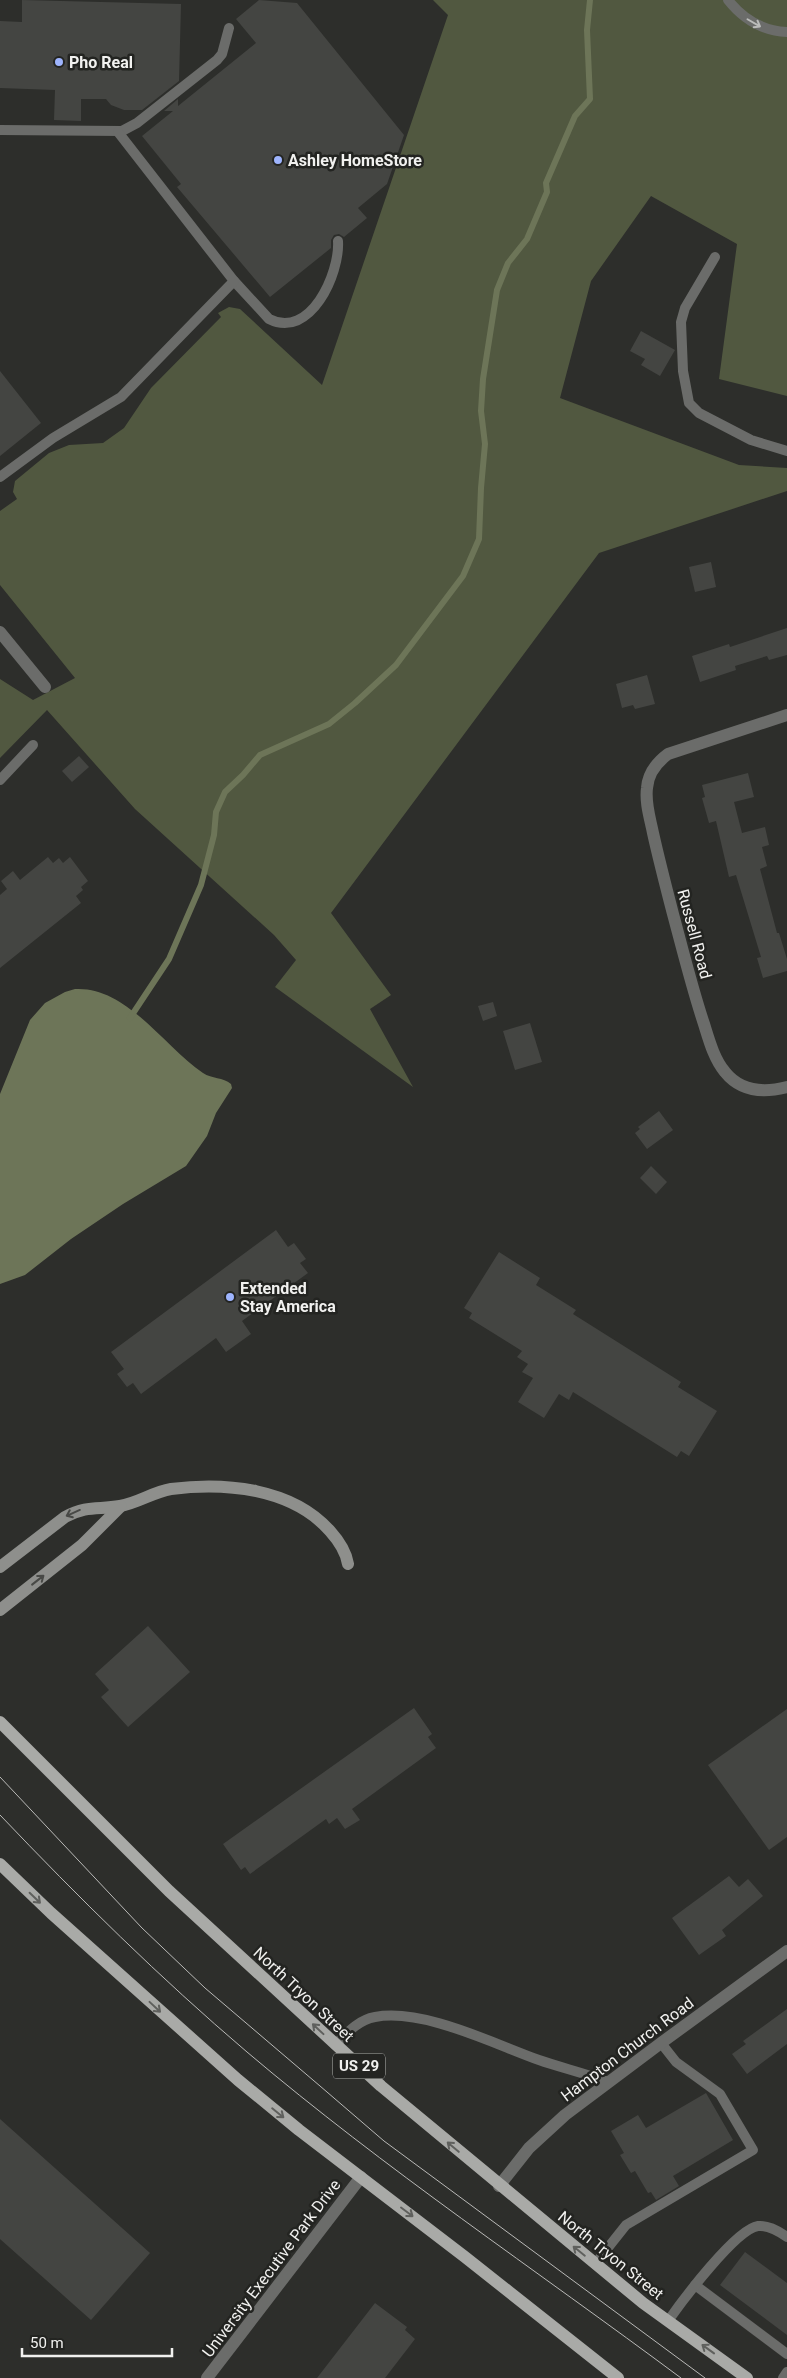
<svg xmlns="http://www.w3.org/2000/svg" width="787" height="2378" font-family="Roboto,sans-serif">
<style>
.green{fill:#515840}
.water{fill:#6d7558}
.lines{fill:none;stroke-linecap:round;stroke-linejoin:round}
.stream{stroke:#6d7558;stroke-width:6}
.building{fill:#444542}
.lane{stroke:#6b6c6a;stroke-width:10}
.street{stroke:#6b6c6a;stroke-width:12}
.secondary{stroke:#8e8f8c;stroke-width:12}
.primary{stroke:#a9aaa7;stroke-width:12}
.tram{stroke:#b9b9b7;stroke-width:1}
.oneway{stroke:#bbbcba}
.oneway2{stroke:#484946}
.oneway3{stroke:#5f605d}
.poi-dot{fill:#9eb4fd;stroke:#232421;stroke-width:2}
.labels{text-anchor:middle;stroke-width:5;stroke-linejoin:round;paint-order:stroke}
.shield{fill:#232421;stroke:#b3b4b1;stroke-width:1}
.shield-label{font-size:15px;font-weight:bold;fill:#f1f1ef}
.poi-label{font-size:16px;font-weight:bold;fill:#f1f1ef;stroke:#232421;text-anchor:start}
.street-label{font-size:16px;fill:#f1f1ef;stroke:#232421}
</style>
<rect width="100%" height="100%" fill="#2d2e2b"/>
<!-- green -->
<polygon class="green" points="433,0 787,0 787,396 719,379 737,244 651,196 591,281 560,398 739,465 787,468 787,491 599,553 331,913 391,995 370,1009 413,1087 275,987 296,960 274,935 135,809 47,710 0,758 0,679 33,700 75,678 0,585 0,511 17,499 13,492 15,481 49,453 69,445 103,443 124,428 151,388 221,317 218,313 229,307 240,309 322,385 448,15"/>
<!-- water -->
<path class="water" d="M75,989C127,986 164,1047 203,1073C212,1079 223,1077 231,1084L232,1088L216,1113L207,1136L186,1166L123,1204L71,1239L25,1275L0,1284V1094L30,1020L45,1003L65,992Z"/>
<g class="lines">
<!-- stream -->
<polyline class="stream" points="130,1018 169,959 201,885 214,835 216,812 225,792 243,775 260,755 329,724 355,703 396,665 463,576 479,539 481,488 485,444 481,411 483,379 497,290 508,263 527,239 547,192 546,183 575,116 590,99 587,30 590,0"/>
</g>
<!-- building -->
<g class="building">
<polygon points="22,0 181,4 179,81 142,110 124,110 111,105 106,99 81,99 81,121 54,120 55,90 0,88 0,21 22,22"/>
<polygon points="259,0 297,3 404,135 387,184 358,208 367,218 344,237 339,234 334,235 331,240 331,248 270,297 177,187 181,184 142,136 173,111 164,111 178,99 178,106 256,43 236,19"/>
<polygon points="641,331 675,350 660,376 641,365 645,359 630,351"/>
<polygon points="0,371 41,423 0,456"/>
<polygon points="711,562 716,587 695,592 689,567"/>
<polygon points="787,628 787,655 769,660 767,656 735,666 736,670 700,682 692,656 729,644 730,647"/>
<polygon points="647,675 655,704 635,709 633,705 622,708 616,684"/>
<polygon points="79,756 89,767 72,782 62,771"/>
<polygon points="748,773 754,797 734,802 742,833 765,827 769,845 762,847 767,866 760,869 777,933 779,933 787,959 787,971 763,978 757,958 761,957 736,875 729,877 716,821 709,823 702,798 705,797 702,785"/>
<polygon points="48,857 53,863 59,858 63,863 70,857 88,881 81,887 83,890 76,896 81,903 0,968 0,895 7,889 1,881 13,871 20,880"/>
<polygon points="493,1002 497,1016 483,1021 478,1006"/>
<polygon points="530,1023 542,1062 515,1070 503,1031"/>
<polygon points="659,1111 673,1130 647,1149 635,1133 640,1129 638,1127"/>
<polygon points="651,1166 667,1182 656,1194 640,1178"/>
<polygon points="276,1230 288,1247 294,1243 306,1259 300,1263 308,1273 242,1321 251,1334 226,1352 216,1338 141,1394 133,1383 127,1387 117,1374 124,1369 111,1352"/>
<polygon points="499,1252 540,1278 536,1285 576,1310 573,1314 681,1382 678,1387 717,1411 689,1456 681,1451 677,1457 573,1392 569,1400 559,1394 544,1418 518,1402 533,1378 522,1372 528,1364 517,1357 522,1351 469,1318 472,1313 464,1308"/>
<polygon points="148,1626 190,1672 128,1727 101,1697 109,1690 95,1674"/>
<polygon points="414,1708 432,1734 428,1737 436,1748 352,1809 360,1820 345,1829 337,1818 329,1824 326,1819 250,1874 245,1867 241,1870 223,1844"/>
<polygon points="787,1709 787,1837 769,1850 708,1765"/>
<polygon points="729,1876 739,1887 748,1879 763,1896 722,1930 726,1936 699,1955 672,1918"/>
<polygon points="787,2009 787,2044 747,2074 732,2054 746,2044 743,2041"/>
<polygon points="706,2093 733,2140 673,2176 679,2186 656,2200 651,2192 648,2193 635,2171 631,2173 620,2155 624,2153 611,2131 638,2115 646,2128"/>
<polygon points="0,2119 150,2253 91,2320 0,2239"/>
<polygon points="745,2252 787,2283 787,2335 720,2285"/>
<polygon points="375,2303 407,2327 405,2330 415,2339 385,2378 317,2378"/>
</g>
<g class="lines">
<!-- lane -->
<g class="lane">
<path d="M728,0C743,19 763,31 787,32"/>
<polyline points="0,130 122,131 137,123 217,60 222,54 229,28"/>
<polyline points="715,257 685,308 681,322 683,371 689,403 699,413 751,440 787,451"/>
<path d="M234,281L269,319C310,340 340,274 338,241"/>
<polyline points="0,477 53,438 121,397 234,281 118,132"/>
<polyline points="0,780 33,745"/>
<path d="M335,2045C347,2033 358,2020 375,2017C423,2008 494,2044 539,2060C562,2068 585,2073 608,2082"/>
<polyline points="595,2264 626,2225 753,2150 720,2094 676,2062 661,2043"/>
<polyline points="695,2285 787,2354"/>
<path d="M668,2321C682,2301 736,2229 758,2226C768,2225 780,2232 787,2237"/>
<polyline points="783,2378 787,2372"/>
</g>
<!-- street -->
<g class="street">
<polyline points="0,632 45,687"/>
<path d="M787,715L668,754C656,763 648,773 647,788C645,803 650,818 653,833C659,860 666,887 673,914C683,951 692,988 704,1024C709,1040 714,1059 725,1072C741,1092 764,1093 787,1087"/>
<polyline points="499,2186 529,2148 565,2115 661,2043 787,1951"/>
<polyline points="207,2378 361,2177"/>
</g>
<!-- secondary -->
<g class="secondary">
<path d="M0,1567L65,1517C88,1505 98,1510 120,1506C138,1503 153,1492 171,1489C225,1482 292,1488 330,1531C339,1541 346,1551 348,1564"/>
<polyline points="0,1610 82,1545 121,1506"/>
</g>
<!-- primary -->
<g class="primary">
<polyline points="0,1722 169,1891 381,2086 643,2303 747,2378"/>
<polyline points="0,1864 51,1913 238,2080 299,2130 465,2257 618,2378"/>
</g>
<!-- tram -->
<g class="tram">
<polyline points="0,1777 142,1928 205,1988 320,2086 384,2141 705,2378"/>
<path d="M0,1815C79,1898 160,1978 247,2052C385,2169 536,2270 681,2378"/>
</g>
</g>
<!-- one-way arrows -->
<defs><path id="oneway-shaft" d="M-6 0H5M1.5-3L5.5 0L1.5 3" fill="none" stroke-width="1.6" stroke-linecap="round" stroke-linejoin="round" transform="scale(1.25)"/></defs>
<use class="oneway" href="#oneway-shaft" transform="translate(754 23) rotate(30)"/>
<g class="oneway2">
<use href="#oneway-shaft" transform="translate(73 1513) rotate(156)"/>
<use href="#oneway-shaft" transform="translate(38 1580) rotate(-38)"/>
</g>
<g class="oneway3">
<use href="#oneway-shaft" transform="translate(35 1898) rotate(44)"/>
<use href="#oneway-shaft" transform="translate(155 2007) rotate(43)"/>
<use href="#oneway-shaft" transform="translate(318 2029) rotate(-137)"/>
<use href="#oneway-shaft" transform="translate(278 2113) rotate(39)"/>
<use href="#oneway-shaft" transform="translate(453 2147) rotate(-140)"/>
<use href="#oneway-shaft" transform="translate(407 2212) rotate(37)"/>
<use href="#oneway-shaft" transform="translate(579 2251) rotate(-141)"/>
<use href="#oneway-shaft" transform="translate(708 2349) rotate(-144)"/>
</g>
<!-- markers -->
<g class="poi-dot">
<circle cx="59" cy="62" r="5"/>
<circle cx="278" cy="160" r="5"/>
<circle cx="230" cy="1297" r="5"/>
</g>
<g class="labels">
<!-- shield labels -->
<rect class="shield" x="333" y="2053.5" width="52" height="25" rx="4"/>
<g class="shield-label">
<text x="359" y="2071">US 29</text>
</g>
<!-- poi labels -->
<g class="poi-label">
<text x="69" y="68">Pho Real</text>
<text x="288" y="166">Ashley HomeStore</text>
<text x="240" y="1294">Extended<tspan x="240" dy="18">Stay America</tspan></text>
</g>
<!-- street labels -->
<g class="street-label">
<text transform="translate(695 934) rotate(75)" y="6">Russell Road</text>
<text transform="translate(304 1994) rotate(43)" y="6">North Tryon Street</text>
<text transform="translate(627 2049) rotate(-37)" y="6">Hampton Church Road</text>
<text transform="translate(611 2255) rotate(39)" y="6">North Tryon Street</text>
<text transform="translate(271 2268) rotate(-53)" y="6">University Executive Park Drive</text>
</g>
</g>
<!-- scale -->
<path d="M22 2348v8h150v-8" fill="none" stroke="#f1f1ef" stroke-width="2.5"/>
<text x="30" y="2348" font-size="15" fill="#f1f1ef" stroke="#232421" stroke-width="4" paint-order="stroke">50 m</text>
</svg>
